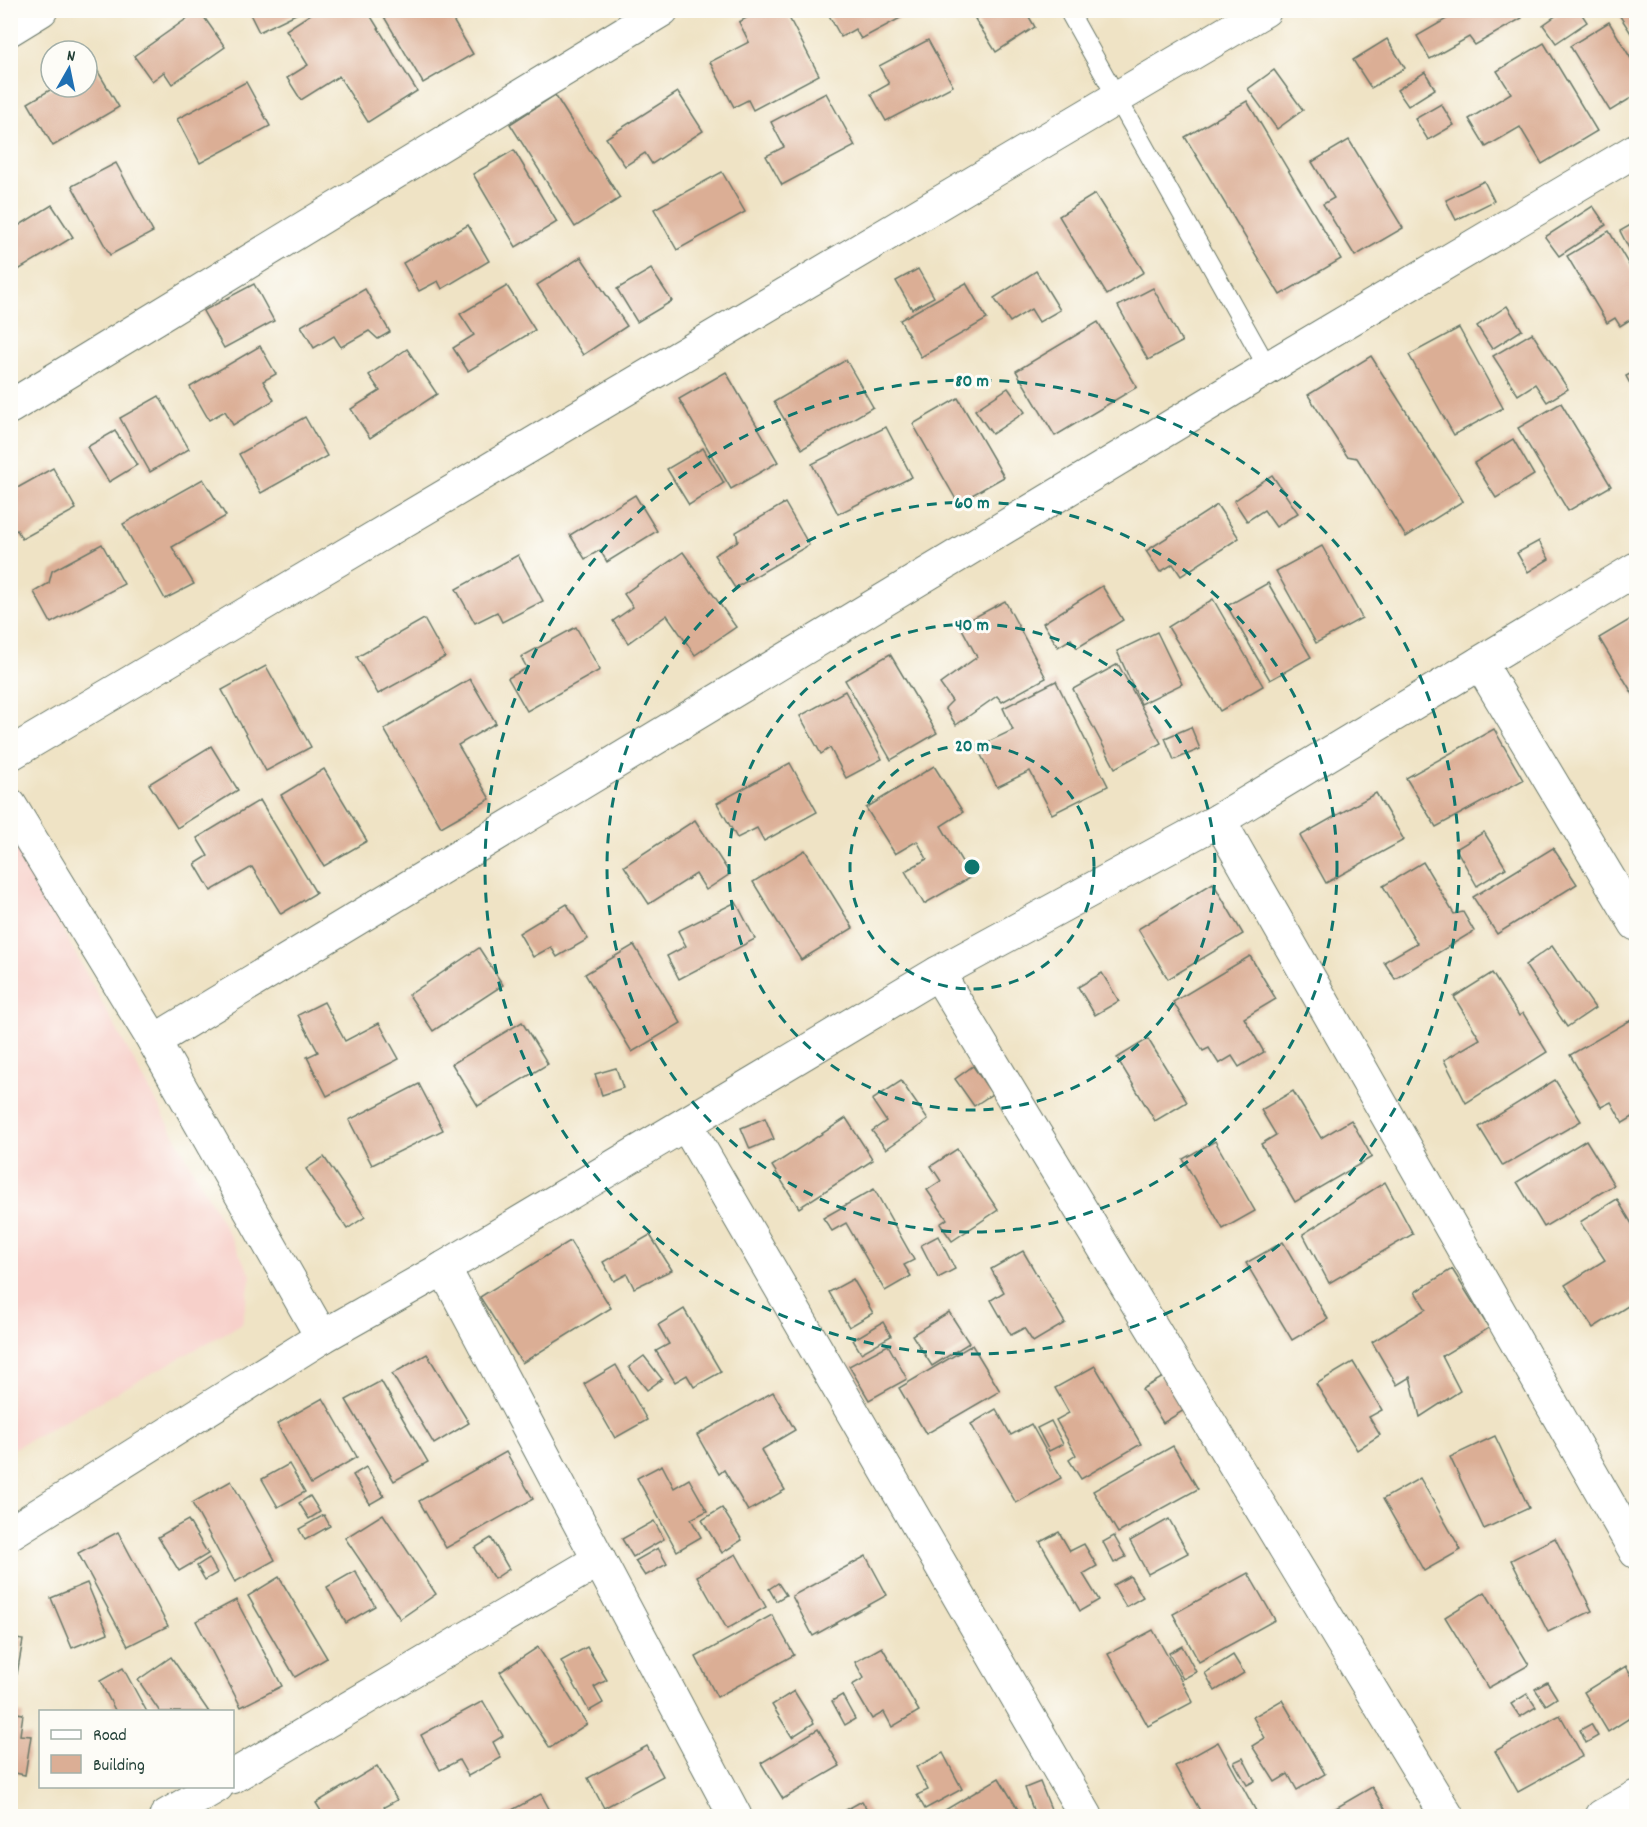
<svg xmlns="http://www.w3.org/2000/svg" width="1647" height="1827" font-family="Dekko,sans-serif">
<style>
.built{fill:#f7d0ca}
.building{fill:#dbae95}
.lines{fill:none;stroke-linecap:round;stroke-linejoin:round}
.lane-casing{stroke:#687767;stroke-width:20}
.street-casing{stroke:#687767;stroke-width:35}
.lane{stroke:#fff;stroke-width:18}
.street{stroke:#fff;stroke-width:33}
.ring{fill:none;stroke:#0f766e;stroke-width:3;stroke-dasharray:10 8}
.centre{fill:#0f766e;stroke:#fdfcf7;stroke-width:3}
.ring-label{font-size:18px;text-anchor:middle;font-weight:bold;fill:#0f766e;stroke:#fdfcf7;stroke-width:6;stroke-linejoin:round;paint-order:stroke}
</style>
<rect width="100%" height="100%" fill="#fdfcf7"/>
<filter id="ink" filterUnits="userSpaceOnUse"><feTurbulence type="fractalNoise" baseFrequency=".0167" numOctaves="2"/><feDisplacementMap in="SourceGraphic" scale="12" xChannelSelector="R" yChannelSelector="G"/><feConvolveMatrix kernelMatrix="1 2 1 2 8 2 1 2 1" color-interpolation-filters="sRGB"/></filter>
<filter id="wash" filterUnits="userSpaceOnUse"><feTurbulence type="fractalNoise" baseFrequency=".008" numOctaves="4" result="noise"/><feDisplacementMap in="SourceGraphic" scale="24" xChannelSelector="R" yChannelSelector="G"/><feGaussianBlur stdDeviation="1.35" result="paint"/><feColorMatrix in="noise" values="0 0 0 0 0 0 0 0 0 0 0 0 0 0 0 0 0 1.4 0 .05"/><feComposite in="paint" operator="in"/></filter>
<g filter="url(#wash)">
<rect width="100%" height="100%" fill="#efe3c5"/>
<!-- built -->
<polygon class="built" points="10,834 251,1275 242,1324 11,1450"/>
<g id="blocks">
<!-- building -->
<g class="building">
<polygon points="199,10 225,47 172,84 164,72 152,81 134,56"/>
<polygon points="248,10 304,10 259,32"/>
<polygon points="317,10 367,10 417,91 368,122 339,76 301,100 287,78 308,65 286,30"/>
<polygon points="380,10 447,10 473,54 423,83"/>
<polygon points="761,10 785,10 819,75 753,110 748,100 734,107 710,62 749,42 739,22"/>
<polygon points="826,10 906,10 908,14 861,39 855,29 841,37"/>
<polygon points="989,10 1025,10 1035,27 996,52 975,19"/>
<polygon points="1456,10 1518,10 1522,18 1475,45 1469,37 1430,59 1417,36 1457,13"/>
<polygon points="1564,10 1579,10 1587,22 1556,43 1543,25"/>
<polygon points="1616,10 1636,10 1636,41"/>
<polygon points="1609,22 1636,67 1636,95 1610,111 1570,46"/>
<polygon points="1387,39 1405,68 1371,88 1353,60"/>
<polygon points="928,40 953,86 886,121 871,94 889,84 879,66"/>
<polygon points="1544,43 1597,131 1542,164 1520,127 1486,147 1469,119 1511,93 1497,71"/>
<polygon points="94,65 119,107 53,146 28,103 55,87 87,87 87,68"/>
<polygon points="1274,70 1303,110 1277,129 1248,89"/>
<polygon points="1425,72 1435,89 1408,106 1397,90"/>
<polygon points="246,82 270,126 200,163 177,119"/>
<polygon points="678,92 703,131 652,164 645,153 625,166 606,138"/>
<polygon points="826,93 855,146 782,185 766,156 784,147 771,122"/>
<polygon points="555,95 620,198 575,227 510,124"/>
<polygon points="1247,101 1341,259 1280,295 1185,137"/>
<polygon points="1441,104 1454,125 1428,140 1415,119"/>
<polygon points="1349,140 1403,228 1355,256 1323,204 1334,198 1312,162"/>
<polygon points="514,150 557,222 516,247 473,174"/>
<polygon points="116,163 153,232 110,255 72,186"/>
<polygon points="722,172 745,212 677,250 654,209"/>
<polygon points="1484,181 1494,201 1456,220 1446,200"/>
<polygon points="1095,194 1144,272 1107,295 1059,216"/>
<polygon points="52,205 73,237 10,275 10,231"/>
<polygon points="1593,206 1606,225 1559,256 1545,237"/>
<polygon points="1636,222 1636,262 1620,231"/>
<polygon points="468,225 489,261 442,289 438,281 419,291 403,263"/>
<polygon points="1609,231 1636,277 1636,316 1620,326 1615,318 1607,323 1567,256"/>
<polygon points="581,257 627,326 583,355 537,285"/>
<polygon points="651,269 672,301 637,322 617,289"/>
<polygon points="918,269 934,297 912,309 896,281"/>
<polygon points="1036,271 1060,310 1039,322 1031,309 1010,322 994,298"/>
<polygon points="966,283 987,319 921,357 900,320"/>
<polygon points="254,284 274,321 224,348 203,311"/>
<polygon points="507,286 535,330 468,371 453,348 474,335 460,314"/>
<polygon points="1153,288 1182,342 1148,360 1118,306"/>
<polygon points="365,289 390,332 378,339 369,331 341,347 334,336 314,348 301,326"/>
<polygon points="1507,306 1522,330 1492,349 1477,326"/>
<polygon points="1098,322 1137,387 1055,436 1016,371"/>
<polygon points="1459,328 1503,408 1454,435 1409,355"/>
<polygon points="1532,333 1568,389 1547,402 1535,384 1518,395 1493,356"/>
<polygon points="260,346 276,374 263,381 274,400 233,425 225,411 209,420 190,387"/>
<polygon points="407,349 437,394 370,438 351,409 380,391 369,375"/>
<polygon points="1371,356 1463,501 1406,537 1357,458 1347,456 1308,395"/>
<polygon points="846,360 873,407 802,449 774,402"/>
<polygon points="1636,371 1636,395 1626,376"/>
<polygon points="726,372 778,462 731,489 679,399"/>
<polygon points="1008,388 1025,412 992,434 975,410"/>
<polygon points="159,396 189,449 150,472 120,418"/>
<polygon points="958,398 1004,477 958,503 913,424"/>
<polygon points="1561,403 1611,486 1568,511 1518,428"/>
<polygon points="305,417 327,456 261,493 239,454"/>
<polygon points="886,427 912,477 838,514 812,464"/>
<polygon points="115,431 137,465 109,482 87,447"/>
<polygon points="1513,439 1534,475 1496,498 1474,463"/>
<polygon points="703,448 724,483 689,505 667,469"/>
<polygon points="53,468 76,509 22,539 17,530 10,533 10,492"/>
<polygon points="1272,475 1298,513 1276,527 1264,510 1247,521 1234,501"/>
<polygon points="203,479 226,516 172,547 194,584 165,599 123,524"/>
<polygon points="635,495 657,531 607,562 600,550 585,559 570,535"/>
<polygon points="785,503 809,545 735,588 714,555 738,541 736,532"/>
<polygon points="1217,505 1239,538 1181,576 1173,564 1160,572 1146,551"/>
<polygon points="1539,541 1549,559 1528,572 1517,553"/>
<polygon points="102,544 124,584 51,623 34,592 49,583 52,571"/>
<polygon points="1322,546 1362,618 1316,643 1276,571"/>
<polygon points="683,552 736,627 695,655 667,615 628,643 613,621 633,607 624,594"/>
<polygon points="518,555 543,601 502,622 497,612 475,623 456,589"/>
<polygon points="1268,583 1311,657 1270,680 1227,606"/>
<polygon points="1102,586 1123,620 1077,648 1071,639 1058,647 1043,623"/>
<polygon points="1213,599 1263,686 1220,711 1168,627"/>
<polygon points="1005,601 1046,678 1002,702 997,696 956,725 945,708 952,701 940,684 977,657 960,625"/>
<polygon points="1636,616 1636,695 1634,696 1599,638"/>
<polygon points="424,619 445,657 378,694 357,657"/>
<polygon points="576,627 600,670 527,711 508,678 527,668 521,657"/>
<polygon points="1157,632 1182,684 1141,704 1117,651"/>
<polygon points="890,654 937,733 891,760 845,680"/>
<polygon points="1118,664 1161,743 1115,768 1073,689"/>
<polygon points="266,666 311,747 266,771 222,690"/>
<polygon points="470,679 496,723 458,745 490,799 441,827 384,729"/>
<polygon points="1056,681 1108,786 1052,814 1030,771 997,787 977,747 1013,730 1003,708"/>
<polygon points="845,691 882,759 846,778 830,748 821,754 800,716"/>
<polygon points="1191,727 1200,749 1174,760 1165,738"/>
<polygon points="1494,729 1523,780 1436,827 1406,778"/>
<polygon points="211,746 238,790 177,828 149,784"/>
<polygon points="790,763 817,812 764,841 757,828 737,838 717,803"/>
<polygon points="934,766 963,812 941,826 971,877 924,904 905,871 927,859 917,841 895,854 866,808"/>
<polygon points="324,769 367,841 324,866 281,795"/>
<polygon points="1376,793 1404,840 1326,883 1300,836"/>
<polygon points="260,800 316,893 281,914 252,867 211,891 195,864 208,856 197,838"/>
<polygon points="695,820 730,874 706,890 696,874 649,904 624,866"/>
<polygon points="1484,832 1506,868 1477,886 1456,849"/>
<polygon points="1553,848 1577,884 1497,934 1473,897"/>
<polygon points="805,850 853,928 801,960 753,882"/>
<polygon points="1423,862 1454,914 1463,912 1474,931 1395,979 1384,962 1417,943 1383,886"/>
<polygon points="1213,883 1243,934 1168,979 1138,929"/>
<polygon points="736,902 755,939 679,979 667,956 686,946 678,931"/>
<polygon points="567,904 588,939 557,957 551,947 533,957 519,933"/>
<polygon points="634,945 681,1023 632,1052 585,974"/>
<polygon points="1552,946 1595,1008 1567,1027 1525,965"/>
<polygon points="479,948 503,985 433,1031 409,995"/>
<polygon points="1250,956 1276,999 1244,1018 1264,1052 1239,1067 1232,1056 1219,1064 1209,1048 1203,1051 1173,1002"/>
<polygon points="1102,973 1119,1001 1095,1015 1078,987"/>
<polygon points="1492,973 1519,1016 1523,1013 1547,1052 1466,1103 1444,1060 1480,1039 1454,997"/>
<polygon points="324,1002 345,1041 379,1023 399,1059 327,1096 307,1057 318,1052 298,1015"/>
<polygon points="1636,1017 1636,1115 1623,1123 1611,1102 1601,1107 1570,1055"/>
<polygon points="522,1022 548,1064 478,1106 452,1064"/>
<polygon points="1148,1039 1187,1102 1155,1121 1117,1058"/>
<polygon points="973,1066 992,1094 974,1106 955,1079"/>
<polygon points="616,1068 623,1088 602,1095 595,1074"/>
<polygon points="1555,1080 1581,1121 1503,1166 1479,1127"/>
<polygon points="901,1081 928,1120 886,1149 872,1131 886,1121 872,1100"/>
<polygon points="419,1084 443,1130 372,1165 349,1120"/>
<polygon points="1293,1091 1321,1138 1351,1120 1372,1157 1295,1202 1261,1144 1276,1135 1261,1110"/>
<polygon points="765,1118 774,1139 750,1149 741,1128"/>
<polygon points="846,1118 873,1160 799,1208 772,1166"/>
<polygon points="1586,1140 1614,1185 1544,1227 1517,1182"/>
<polygon points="1215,1141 1255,1211 1223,1229 1183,1159"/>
<polygon points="957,1149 998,1210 952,1241 940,1224 947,1219 927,1190 941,1181 931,1166"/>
<polygon points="324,1157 365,1217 347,1229 306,1169"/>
<polygon points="1636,1167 1636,1182 1630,1171"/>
<polygon points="1385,1182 1413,1234 1329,1283 1303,1234"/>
<polygon points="874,1189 914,1260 904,1265 911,1276 885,1291 846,1223 832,1231 823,1218"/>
<polygon points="1617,1199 1632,1224 1636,1222 1636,1301 1593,1328 1565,1285 1605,1260 1580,1222"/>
<polygon points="650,1235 672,1270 634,1288 627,1274 614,1281 603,1262"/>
<polygon points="938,1236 955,1269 938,1278 921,1245"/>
<polygon points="570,1241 611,1308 522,1363 480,1297"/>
<polygon points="1283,1242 1328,1319 1292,1340 1246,1263"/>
<polygon points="1023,1251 1065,1323 1033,1342 1024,1328 1011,1335 991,1300 1004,1292 991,1269"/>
<polygon points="1452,1269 1489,1328 1442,1356 1460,1391 1420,1417 1410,1377 1397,1385 1372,1342 1426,1309 1415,1292"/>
<polygon points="853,1279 873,1313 849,1327 829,1292"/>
<polygon points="684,1309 721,1372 694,1387 687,1375 675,1382 656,1351 669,1344 658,1325"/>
<polygon points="949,1312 969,1343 932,1366 912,1335"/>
<polygon points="883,1322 891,1336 861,1353 853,1340"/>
<polygon points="888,1345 907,1379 869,1400 849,1366"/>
<polygon points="972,1345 1000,1391 926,1434 899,1388"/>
<polygon points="427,1354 469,1423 434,1444 392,1374"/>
<polygon points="644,1356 662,1379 647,1390 629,1367"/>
<polygon points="1353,1362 1382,1410 1369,1417 1380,1435 1357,1450 1316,1384"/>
<polygon points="616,1365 647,1420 615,1438 584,1384"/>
<polygon points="1095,1366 1141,1444 1081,1479 1069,1460 1076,1455 1056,1420 1069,1413 1055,1388"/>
<polygon points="1165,1376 1186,1409 1163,1423 1142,1389"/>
<polygon points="381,1381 428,1462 394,1481 346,1400"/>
<polygon points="773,1392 795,1430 761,1450 785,1490 748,1511 724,1470 719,1474 697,1435"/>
<polygon points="323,1398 357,1457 311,1484 277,1424"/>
<polygon points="996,1409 1011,1435 1031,1424 1061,1478 1016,1503 971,1424"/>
<polygon points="1051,1421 1063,1444 1049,1451 1037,1428"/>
<polygon points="1495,1436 1529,1508 1484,1529 1450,1457"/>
<polygon points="1173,1446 1198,1489 1118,1533 1093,1491"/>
<polygon points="506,1452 533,1499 446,1548 419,1501"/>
<polygon points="289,1464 305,1492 278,1507 262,1479"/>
<polygon points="662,1465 674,1488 689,1479 707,1511 691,1519 701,1537 677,1551 637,1478"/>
<polygon points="366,1467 384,1496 370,1504 353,1475"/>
<polygon points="1420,1478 1461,1550 1424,1571 1383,1499"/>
<polygon points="231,1481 275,1560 235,1582 192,1503"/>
<polygon points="310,1496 320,1512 309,1519 299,1503"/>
<polygon points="722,1508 742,1540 722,1553 702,1520"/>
<polygon points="383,1514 436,1594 400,1619 345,1538"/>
<polygon points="324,1515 330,1526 305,1540 299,1529"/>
<polygon points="1169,1519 1188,1553 1148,1574 1130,1541"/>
<polygon points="188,1520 208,1554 179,1571 158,1537"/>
<polygon points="654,1521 664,1539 633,1557 622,1539"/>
<polygon points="118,1532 168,1626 128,1646 78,1553"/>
<polygon points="1059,1532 1070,1551 1084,1544 1097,1566 1083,1574 1099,1600 1080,1611 1040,1542"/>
<polygon points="1114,1536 1126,1557 1114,1563 1103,1542"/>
<polygon points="491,1538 509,1569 494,1579 475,1548"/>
<polygon points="1555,1538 1592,1611 1548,1632 1511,1560"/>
<polygon points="658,1548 667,1564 645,1576 635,1561"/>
<polygon points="736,1554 766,1607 727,1629 697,1576"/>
<polygon points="866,1556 887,1595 813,1636 792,1596"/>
<polygon points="209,1558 217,1573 205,1580 197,1566"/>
<polygon points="355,1571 375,1606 346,1623 327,1587"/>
<polygon points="1248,1573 1275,1620 1199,1662 1173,1614"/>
<polygon points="1130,1576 1143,1597 1126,1607 1113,1585"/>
<polygon points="279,1577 327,1658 295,1677 248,1596"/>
<polygon points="87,1583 108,1633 72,1648 51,1598"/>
<polygon points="778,1583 786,1595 776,1601 769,1589"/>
<polygon points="1485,1592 1529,1665 1488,1688 1445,1617"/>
<polygon points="236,1600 282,1686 241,1707 196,1621"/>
<polygon points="772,1615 794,1655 717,1697 696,1657"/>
<polygon points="1153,1630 1193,1702 1148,1726 1108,1654"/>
<polygon points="10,1638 23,1640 17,1674 10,1673"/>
<polygon points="1182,1646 1196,1672 1183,1679 1169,1653"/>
<polygon points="538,1647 587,1724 550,1748 500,1672"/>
<polygon points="587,1647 607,1680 594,1687 603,1703 589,1711 561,1661"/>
<polygon points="882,1647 919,1711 892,1727 884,1712 872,1719 852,1685 864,1678 855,1662"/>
<polygon points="1233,1655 1244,1673 1215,1691 1205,1673"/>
<polygon points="171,1657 209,1712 160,1712 138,1680"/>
<polygon points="1626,1666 1636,1683 1636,1714 1608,1732 1584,1692"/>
<polygon points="123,1668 147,1712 116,1712 100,1681"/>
<polygon points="1547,1682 1557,1698 1546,1705 1535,1689"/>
<polygon points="794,1691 814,1723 792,1737 772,1705"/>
<polygon points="1527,1694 1536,1707 1520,1717 1511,1704"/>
<polygon points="842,1695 855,1719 845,1725 832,1701"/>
<polygon points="1282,1700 1325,1774 1297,1790 1288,1774 1275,1782 1252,1746 1265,1738 1253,1717"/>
<polygon points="483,1701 503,1736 493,1742 501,1758 468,1776 459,1760 440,1770 421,1735"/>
<polygon points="10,1712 23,1714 20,1735 31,1736 25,1775 10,1772"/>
<polygon points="1560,1715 1583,1756 1518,1792 1495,1751"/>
<polygon points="1591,1724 1598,1736 1586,1743 1580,1730"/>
<polygon points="818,1729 840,1766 783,1799 761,1763"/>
<polygon points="1218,1742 1257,1813 1250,1816 1203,1816 1175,1766"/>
<polygon points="647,1746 663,1776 604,1808 588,1778"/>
<polygon points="943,1753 962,1789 925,1809 917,1795 928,1790 916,1767"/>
<polygon points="1243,1758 1255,1781 1247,1785 1234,1762"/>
<polygon points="377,1766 397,1800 384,1807 391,1816 324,1816 316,1803"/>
<polygon points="999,1778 1022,1816 935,1816"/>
<polygon points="1040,1782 1051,1809 1035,1815 1025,1788"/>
<polygon points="1372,1787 1389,1816 1322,1816"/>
<polygon points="541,1794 553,1816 501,1816"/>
<polygon points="862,1801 871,1816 838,1816 837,1815"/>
</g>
</g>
</g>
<g filter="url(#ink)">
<use href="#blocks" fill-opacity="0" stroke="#687767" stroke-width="1.5"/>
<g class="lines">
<defs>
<polyline id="lane" points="1068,10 1268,368"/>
<g id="street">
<polyline points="10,29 41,10"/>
<polyline points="10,407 662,10"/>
<polyline points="1480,663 1636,924"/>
<polyline points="10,754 1265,10"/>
<polyline points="10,805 154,1041 322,1337"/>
<polyline points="1219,820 1636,1552"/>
<polyline points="938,973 1447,1816"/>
<polyline points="154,1041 1268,368 1636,150"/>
<polyline points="686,1124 1086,1816"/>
<polyline points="444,1268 735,1816"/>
<polyline points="10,1533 322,1337 444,1268 938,973 1219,820 1636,569"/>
<polyline points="232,1777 599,1560"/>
<polyline points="166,1816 217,1786"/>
<polyline points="1602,1816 1636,1797"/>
</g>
</defs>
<!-- lane casing -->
<use href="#lane" class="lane-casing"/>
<!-- street casing -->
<use href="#street" class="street-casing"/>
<!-- lane -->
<use href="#lane" class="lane"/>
<!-- street -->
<use href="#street" class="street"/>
</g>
</g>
<!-- distance rings -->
<g class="ring">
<circle cx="972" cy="867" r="122"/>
<circle cx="972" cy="867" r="243"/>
<circle cx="972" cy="867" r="365"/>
<circle cx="972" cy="867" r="487"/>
</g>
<circle cx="972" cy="867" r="9" class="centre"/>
<g class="ring-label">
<text x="972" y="386">80 m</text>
<text x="972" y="508">60 m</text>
<text x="972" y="630">40 m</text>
<text x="972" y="751">20 m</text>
</g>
<!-- margin -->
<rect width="1647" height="1827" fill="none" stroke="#fdfcf7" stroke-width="36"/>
<!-- legend -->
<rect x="39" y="1710" width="195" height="78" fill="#fdfcf7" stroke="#a4b0a9" stroke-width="1.5"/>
<rect x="51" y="1730" width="30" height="9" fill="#ffffff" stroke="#a4b0a9" stroke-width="1.5"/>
<text x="93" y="1740" font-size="18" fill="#1f3d34">Road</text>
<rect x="51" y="1755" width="30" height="18" fill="#dbae95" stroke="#a4b0a9" stroke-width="1.5"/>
<text x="93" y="1770" font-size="18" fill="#1f3d34">Building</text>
<!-- north arrow -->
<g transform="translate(69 69) rotate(9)"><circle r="28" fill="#fdfcf7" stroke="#a4b0a9" stroke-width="1.5"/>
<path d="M0-4.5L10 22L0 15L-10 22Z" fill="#1f6fb2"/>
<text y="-9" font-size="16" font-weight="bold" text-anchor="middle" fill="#1f3d34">N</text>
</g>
</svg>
